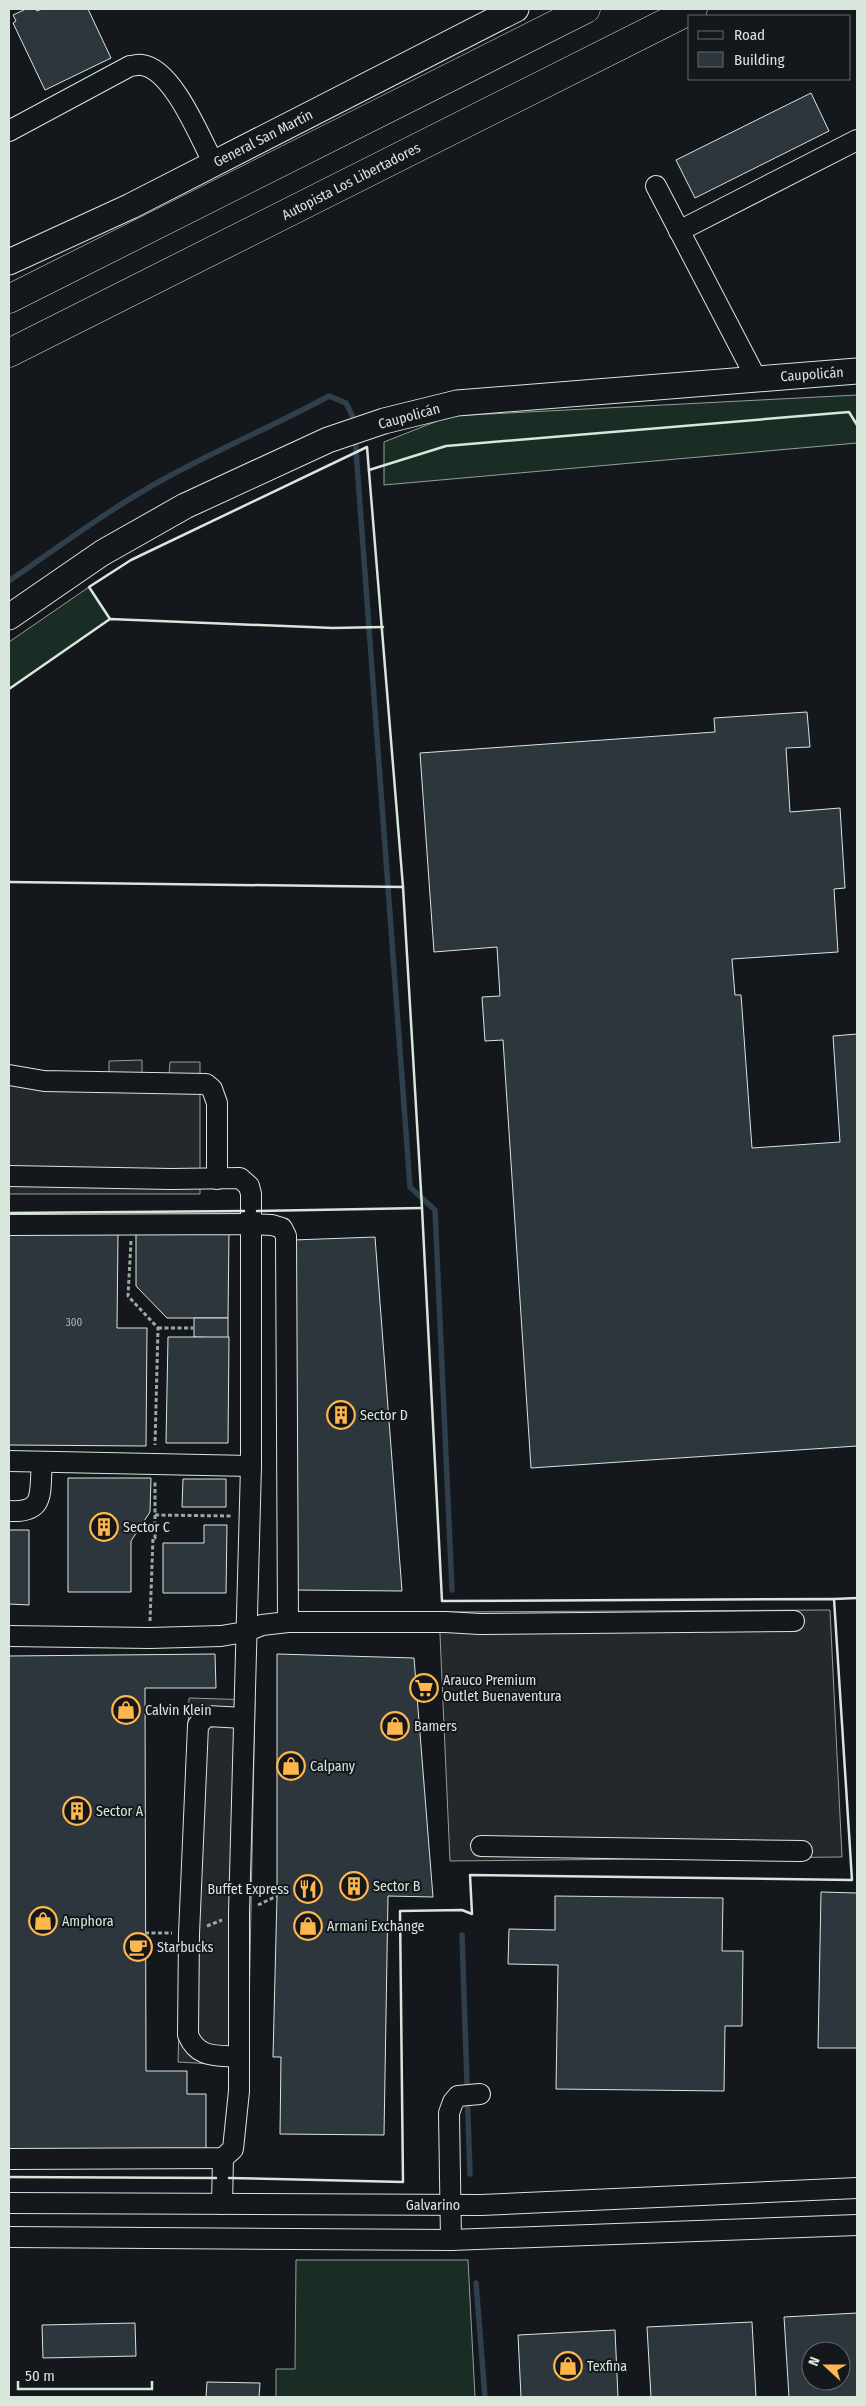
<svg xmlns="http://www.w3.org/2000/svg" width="866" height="2406" font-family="'Fira Sans Condensed',sans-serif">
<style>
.grass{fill:#1a2d24;stroke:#939e99}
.parking{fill:#24282b;stroke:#939e99}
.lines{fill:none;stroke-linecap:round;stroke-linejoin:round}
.stream{stroke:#2f3f4d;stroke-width:5.5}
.building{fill:#2c363c;stroke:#d8e6dc;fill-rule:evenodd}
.minor-casing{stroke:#d8e6dc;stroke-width:22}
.major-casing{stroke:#d8e6dc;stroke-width:27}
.highway-casing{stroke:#d8e6dc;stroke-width:29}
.path{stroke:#9da8a2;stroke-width:3;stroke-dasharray:4 2.5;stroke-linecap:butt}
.minor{stroke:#14181c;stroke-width:20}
.major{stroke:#14181c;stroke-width:25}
.highway{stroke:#14181c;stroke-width:28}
.wall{stroke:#d8e6dc;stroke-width:2.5}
.labels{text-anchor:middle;stroke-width:4;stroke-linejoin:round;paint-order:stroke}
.number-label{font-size:11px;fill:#adbab4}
.street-label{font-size:14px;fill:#d8e6dc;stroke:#14181c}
.poi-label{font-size:14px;fill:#d8e6dc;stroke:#14181c;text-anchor:start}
</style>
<rect width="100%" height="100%" fill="#14181c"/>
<!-- grass -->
<g class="grass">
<polygon points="857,395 857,443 384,485 384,442 450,416"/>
<polygon points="89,587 110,619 9,689 9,642"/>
<polygon points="296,2260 468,2260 475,2397 276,2397 276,2369 295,2369"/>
</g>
<!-- parking -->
<g class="parking">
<polygon points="142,1060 142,1075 169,1075 170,1062 200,1062 200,1194 9,1194 9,1069 109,1074 109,1061"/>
<polygon points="830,1610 842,1857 450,1861 439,1612"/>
<polygon points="189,1698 255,1700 248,2066 178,2062"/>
</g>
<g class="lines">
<!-- stream -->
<g class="stream">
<polyline points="355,437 410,1187 435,1210 452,1590"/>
<path d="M9,581C57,548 104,513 155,484C211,452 272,427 329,396L346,403L354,419V426"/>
<polyline points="462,1935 470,2174"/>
<polyline points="476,2283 485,2397"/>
</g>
</g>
<!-- building -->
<g class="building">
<polygon points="26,9 35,9 37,11 42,9 88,9 111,58 45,90 13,23 16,21 13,15"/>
<polygon points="811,93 829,131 695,198 676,160"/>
<polygon points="807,712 810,747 786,748 790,812 840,808 845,888 834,889 838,952 732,959 735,995 741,995 752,1148 840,1142 833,1036 857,1034 857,1446 531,1468 503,1040 485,1041 482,997 500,996 497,947 434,952 420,753 715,732 714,718"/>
<polygon points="136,1231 229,1231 228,1318 167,1318 136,1286"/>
<polygon points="9,1232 118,1233 117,1328 147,1328 146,1446 9,1445"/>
<polygon points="375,1237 402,1591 296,1590 293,1240"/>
<polygon points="194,1318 228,1318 228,1338 194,1337"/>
<polygon points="168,1337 229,1337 228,1443 166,1443"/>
<polygon points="68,1478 151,1478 150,1512 131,1541 131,1592 68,1592"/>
<polygon points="183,1479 226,1479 226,1507 182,1507"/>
<polygon points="204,1525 227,1525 226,1593 163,1593 163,1543 204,1543"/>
<polygon points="9,1530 29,1530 29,1605 9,1604"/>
<polygon points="215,1654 216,1688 145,1688 146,2071 187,2071 187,2094 206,2094 206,2149 9,2150 9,1656"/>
<polygon points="277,1654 414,1658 433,1897 388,1896 384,2135 280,2134 281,2057 273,2057 277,1896"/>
<polygon points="821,1892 857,1893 857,2048 818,2048"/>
<polygon points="555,1896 723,1898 722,1951 743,1951 742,2026 725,2026 724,2091 556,2089 558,1965 508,1964 509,1929 555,1930"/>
<path d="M857,2313V2397H789L784,2317ZM811,2351H841V2381H811Z"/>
<polygon points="752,2322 756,2397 651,2397 647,2327"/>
<polygon points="135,2323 136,2356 43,2358 42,2325"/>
<polygon points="615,2330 618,2397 521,2397 518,2335"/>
<polygon points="207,2382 260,2383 259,2397 206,2397"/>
</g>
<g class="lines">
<defs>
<g id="minor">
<path d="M9,131L130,66C133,66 138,64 142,65C173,69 200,138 214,164"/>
<polyline points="656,186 756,378"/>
<polyline points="679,231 857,140"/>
<polyline points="9,1075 44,1081 206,1084 212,1089 217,1103 217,1179"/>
<polyline points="9,1176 171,1179 240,1178 249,1186 251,1194 251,1466 239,1913 239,2091 233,2149 223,2158 9,2159"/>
<polyline points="9,1225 250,1224 272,1225 282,1228 286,1236 288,1622"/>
<polyline points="9,1461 251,1466"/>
<path d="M9,1511C47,1513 39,1492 42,1462"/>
<polyline points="9,1636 150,1638 221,1636 245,1632 262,1625 288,1622 445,1622 480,1624 794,1621"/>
<polyline points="481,1846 802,1851"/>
<path d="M239,2057C217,2055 198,2059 188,2035L189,1934L198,1725L207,1716L244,1718"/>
<polyline points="9,2203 481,2205 857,2188"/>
<polyline points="222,2204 223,2158"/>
<polyline points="9,2237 451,2240 857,2225"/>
<polyline points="451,2240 449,2113 453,2102 458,2096 480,2094"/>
</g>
<g id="major">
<polyline points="9,262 131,206 516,9"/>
<polyline points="9,617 102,553 185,506 328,440 384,421 457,403 857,371"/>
</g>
<g id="highway">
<polyline points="9,299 586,9"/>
<polyline points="9,353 693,9"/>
</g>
</defs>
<!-- minor casing -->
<use href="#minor" class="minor-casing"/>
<!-- major casing -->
<use href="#major" class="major-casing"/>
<!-- highway casing -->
<use href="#highway" class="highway-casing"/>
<!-- path -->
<g class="path">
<polyline points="131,1241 128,1296 158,1328 155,1445"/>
<polyline points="158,1328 193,1328"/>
<polyline points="155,1515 231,1516"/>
<polyline points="150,1621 153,1538 155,1538 155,1482"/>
<polyline points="258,1905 277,1896"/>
<polyline points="207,1926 222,1920"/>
<polyline points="145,1933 172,1933"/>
</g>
<!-- minor -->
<use href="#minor" class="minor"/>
<!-- major -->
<use href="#major" class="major"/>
<!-- highway -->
<use href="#highway" class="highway"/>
<!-- wall -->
<g class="wall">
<polyline points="369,470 446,446 849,412 857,425"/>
<polyline points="110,619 89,587 131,560 367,447 403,887 422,1208 442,1601 834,1599 852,1880 470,1875 472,1914 462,1910 400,1911 403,2182 229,2178"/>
<polyline points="9,689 110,619 333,628 383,627"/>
<polyline points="9,882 403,887"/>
<polyline points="257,1211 422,1208"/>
<polyline points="9,1213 244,1211"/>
<polyline points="834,1599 857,1598"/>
<polyline points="9,2177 216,2178"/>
</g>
</g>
<!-- icons -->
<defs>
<symbol id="building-ring" viewBox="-11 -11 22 22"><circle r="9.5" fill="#14181c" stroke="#ffb74d" stroke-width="1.5"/><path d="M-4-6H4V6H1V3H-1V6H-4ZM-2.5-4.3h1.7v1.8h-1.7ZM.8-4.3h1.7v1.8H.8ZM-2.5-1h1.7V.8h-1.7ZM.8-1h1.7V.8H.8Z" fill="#ffb74d"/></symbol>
<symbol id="supermarket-ring" viewBox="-11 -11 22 22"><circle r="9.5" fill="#14181c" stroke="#ffb74d" stroke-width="1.5"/><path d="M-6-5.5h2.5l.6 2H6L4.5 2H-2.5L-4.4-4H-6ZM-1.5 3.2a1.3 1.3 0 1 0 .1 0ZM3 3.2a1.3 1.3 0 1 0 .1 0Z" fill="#ffb74d"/></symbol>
<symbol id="shop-ring" viewBox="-11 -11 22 22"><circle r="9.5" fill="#14181c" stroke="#ffb74d" stroke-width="1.5"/><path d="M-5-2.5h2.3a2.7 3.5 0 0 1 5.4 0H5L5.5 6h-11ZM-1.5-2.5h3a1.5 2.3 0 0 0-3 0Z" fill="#ffb74d"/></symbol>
<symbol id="restaurant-ring" viewBox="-11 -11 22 22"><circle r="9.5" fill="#14181c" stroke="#ffb74d" stroke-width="1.5"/><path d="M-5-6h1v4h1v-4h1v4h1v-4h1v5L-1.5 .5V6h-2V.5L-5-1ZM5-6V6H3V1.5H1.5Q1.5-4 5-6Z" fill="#ffb74d"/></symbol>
<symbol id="cafe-ring" viewBox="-11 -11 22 22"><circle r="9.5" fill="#14181c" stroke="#ffb74d" stroke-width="1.5"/><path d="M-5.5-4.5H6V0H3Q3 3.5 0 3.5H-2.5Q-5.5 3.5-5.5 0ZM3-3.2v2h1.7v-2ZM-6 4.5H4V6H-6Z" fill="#ffb74d"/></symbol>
</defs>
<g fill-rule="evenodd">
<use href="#building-ring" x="325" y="1399" width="32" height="32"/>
<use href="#building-ring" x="88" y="1511" width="32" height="32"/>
<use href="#supermarket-ring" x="408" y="1672" width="32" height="32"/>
<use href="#shop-ring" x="110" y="1694" width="32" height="32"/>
<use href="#shop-ring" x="379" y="1710" width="32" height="32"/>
<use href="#shop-ring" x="275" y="1750" width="32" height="32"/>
<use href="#building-ring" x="61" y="1795" width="32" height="32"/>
<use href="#building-ring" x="338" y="1870" width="32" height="32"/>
<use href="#restaurant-ring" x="292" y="1873" width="32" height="32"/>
<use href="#shop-ring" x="27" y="1905" width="32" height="32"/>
<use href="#shop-ring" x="292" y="1910" width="32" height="32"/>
<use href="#cafe-ring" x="122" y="1931" width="32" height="32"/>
<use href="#shop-ring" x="552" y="2350" width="32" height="32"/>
</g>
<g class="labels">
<!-- number labels -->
<g class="number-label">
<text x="74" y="1326">300</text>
</g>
<!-- street labels -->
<g class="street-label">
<text transform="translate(263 138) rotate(-27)" y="5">General San Martín</text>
<text transform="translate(351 181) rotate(-27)" y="5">Autopista Los Libertadores</text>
<text transform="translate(812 374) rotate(-4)" y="5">Caupolicán</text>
<text transform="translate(409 416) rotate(-15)" y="5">Caupolicán</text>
<text x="433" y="2210">Galvarino</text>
</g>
<!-- poi labels -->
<g class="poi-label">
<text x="360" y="1420">Sector D</text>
<text x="123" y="1532">Sector C</text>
<text x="443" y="1685">Arauco Premium<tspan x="443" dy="16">Outlet Buenaventura</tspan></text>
<text x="145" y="1715">Calvin Klein</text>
<text x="414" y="1731">Bamers</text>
<text x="310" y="1771">Calpany</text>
<text x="96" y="1816">Sector A</text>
<text x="373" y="1891">Sector B</text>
<text x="289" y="1894" text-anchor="end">Buffet Express</text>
<text x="62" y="1926">Amphora</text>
<text x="327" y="1931">Armani Exchange</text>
<text x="157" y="1952">Starbucks</text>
<text x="587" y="2371">Texfina</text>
</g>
</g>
<!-- border -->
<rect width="866" height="2406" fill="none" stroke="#d8e6dc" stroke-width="20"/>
<!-- legend -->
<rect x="688" y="15" width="162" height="65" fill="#14181c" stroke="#626a69"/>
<rect x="698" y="31" width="25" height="8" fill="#14181c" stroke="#626a69"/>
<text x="734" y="40" font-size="15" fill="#d8e6dc">Road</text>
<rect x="698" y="52" width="25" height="15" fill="#2c363c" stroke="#626a69"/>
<text x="734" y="65" font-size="15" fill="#d8e6dc">Building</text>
<!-- north arrow -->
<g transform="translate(826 2366) rotate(291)"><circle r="24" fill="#14181c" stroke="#626a69"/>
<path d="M0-4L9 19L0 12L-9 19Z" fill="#ffb74d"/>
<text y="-8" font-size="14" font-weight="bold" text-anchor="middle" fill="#d8e6dc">N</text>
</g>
<!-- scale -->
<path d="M18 2381v8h134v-8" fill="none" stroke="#d8e6dc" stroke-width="2.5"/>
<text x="25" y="2381" font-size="15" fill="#d8e6dc" stroke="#14181c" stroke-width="4" paint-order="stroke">50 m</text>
</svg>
